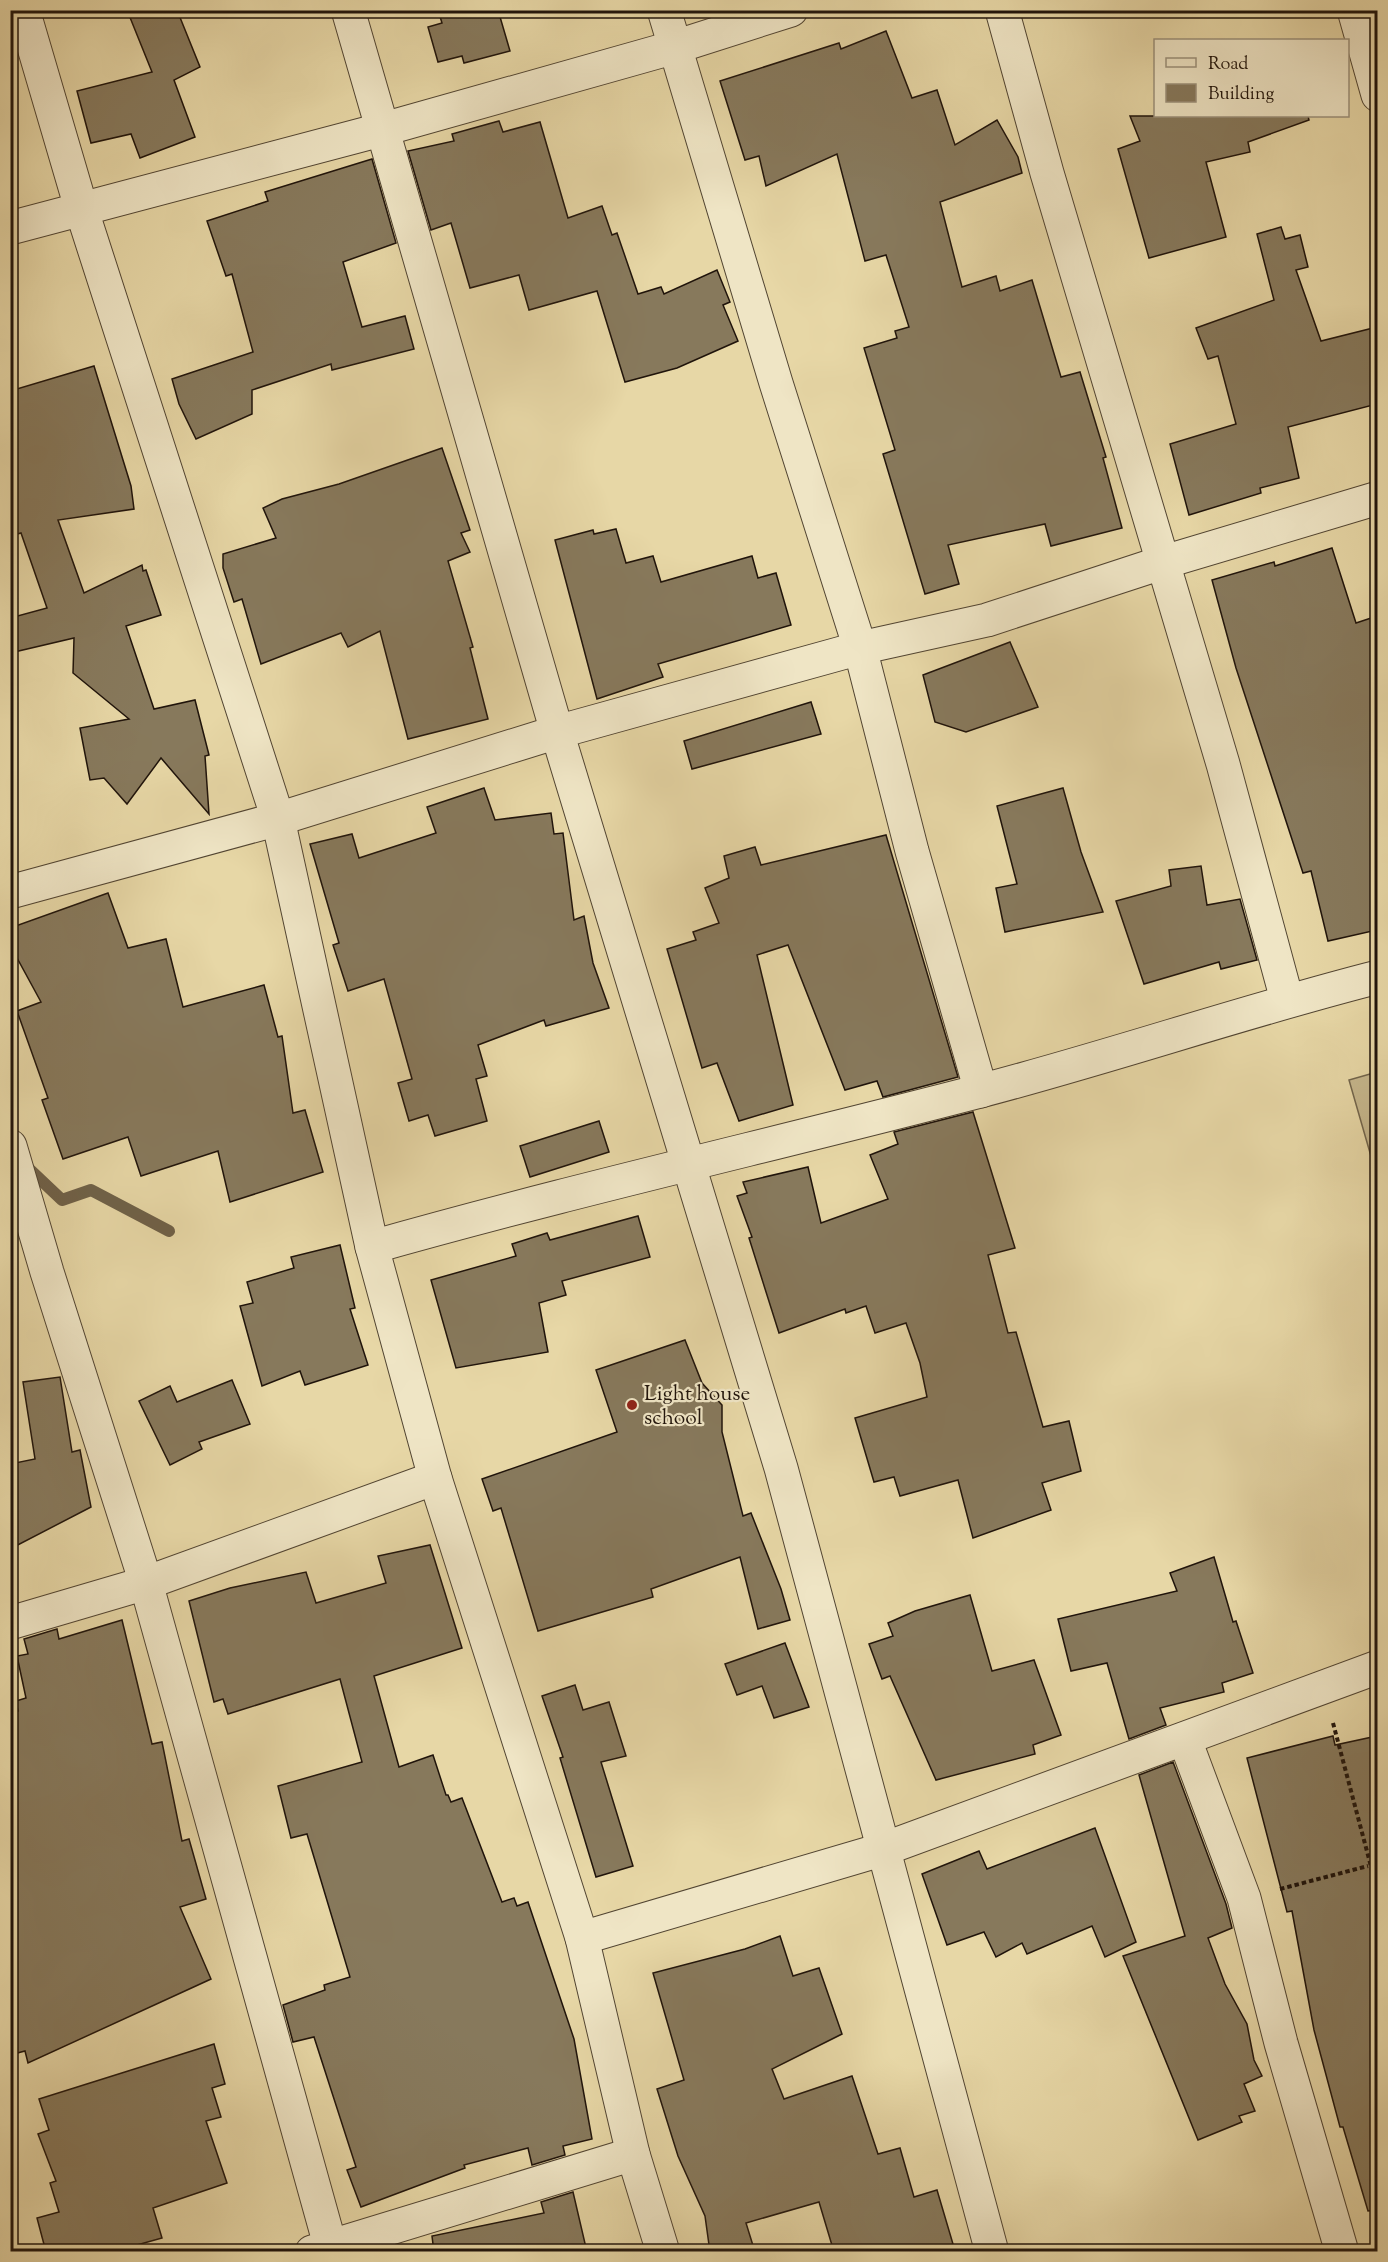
<svg xmlns="http://www.w3.org/2000/svg" width="1388" height="2262" font-family="'Sorts Mill Goudy',serif">
<style>
.green{fill:#c5b68c;stroke:#72654c;stroke-width:1.5}
.lines{fill:none;stroke-linecap:round;stroke-linejoin:round}
.stream{stroke:#6f6148;stroke-width:12}
.building{fill:#87795c;stroke:#20140b;stroke-width:1.5}
.street-casing{stroke:#524532;stroke-width:35}
.path{stroke:#20140b;stroke-width:4;stroke-dasharray:4.5 3;stroke-linecap:butt}
.street{stroke:#efe5c5;stroke-width:33}
.poi-dot{fill:#8f2418;stroke:#efe5c5;stroke-width:2}
.labels{text-anchor:middle;stroke-width:4.5;stroke-linejoin:round;paint-order:stroke}
.poi-label{font-size:21px;fill:#20140b;stroke:#efe5c5;text-anchor:start}
</style>
<rect width="100%" height="100%" fill="#e7d7a6"/>
<filter id="stains"><feTurbulence type="fractalNoise" baseFrequency=".00333" numOctaves="4"/><feColorMatrix values="0 0 0 0 .2 0 0 0 0 .09 0 0 0 0 .02 0 0 0 .5 -.17"/></filter>
<radialGradient id="worn" r=".72"><stop offset=".6" stop-color="#630" stop-opacity="0"/><stop offset="1" stop-color="#630" stop-opacity=".3"/></radialGradient>
<!-- green -->
<polygon class="green" points="1377,1072 1378,1072 1377,1177 1349,1080"/>
<g class="lines">
<!-- stream -->
<polyline class="stream" points="25,1165 62,1200 91,1190 169,1231"/>
</g>
<!-- building -->
<g class="building">
<polygon points="127,10 177,10 200,67 174,80 195,137 140,158 131,134 91,143 77,91 152,72"/>
<polygon points="438,10 498,10 510,51 464,63 462,56 438,62 428,27 442,23"/>
<polygon points="886,31 912,98 937,90 955,145 997,120 1018,157 1022,173 940,202 962,287 996,276 1000,291 1032,280 1061,377 1080,372 1106,457 1103,458 1122,528 1051,546 1045,524 948,545 959,584 925,594 883,454 895,450 864,348 897,338 895,331 909,327 886,255 865,261 837,154 766,186 759,156 745,160 720,81 839,43 841,49"/>
<polygon points="1130,116 1308,116 1309,120 1248,142 1250,152 1206,162 1226,237 1149,258 1118,149 1140,141"/>
<polygon points="499,121 503,132 540,122 568,218 602,206 612,235 617,233 638,294 661,287 664,294 717,270 730,302 723,305 738,341 677,368 625,382 597,291 529,310 519,275 470,288 451,223 431,230 408,151 454,141 452,134"/>
<polygon points="372,159 396,243 343,262 362,327 405,316 414,349 332,370 331,364 252,390 252,414 196,439 179,404 172,379 253,352 232,274 226,276 207,221 268,201 265,192"/>
<polygon points="1281,227 1285,239 1300,235 1308,267 1296,270 1321,341 1377,327 1377,404 1288,427 1299,478 1260,488 1261,493 1189,515 1170,444 1236,424 1218,356 1208,359 1196,328 1274,300 1257,234"/>
<polygon points="94,366 131,486 134,509 58,520 84,593 142,565 143,571 146,570 161,615 126,626 154,709 195,700 209,755 205,756 209,814 161,758 127,804 104,778 90,780 80,728 129,719 73,673 74,638 10,653 10,618 47,608 21,533 10,536 10,391"/>
<polygon points="442,448 470,530 461,533 470,552 448,561 473,647 470,648 488,719 408,739 380,631 348,647 341,633 261,664 242,599 234,602 223,568 223,554 276,538 263,508 282,499 339,484"/>
<polygon points="616,529 626,563 653,556 661,582 752,556 758,578 776,573 791,625 658,664 663,677 597,699 555,540 593,530 594,534"/>
<polygon points="1332,548 1356,623 1377,616 1377,930 1328,941 1311,871 1303,873 1236,668 1212,580 1274,562 1275,566"/>
<polygon points="1010,642 1038,707 966,732 935,722 923,675"/>
<polygon points="811,702 821,734 692,769 684,741"/>
<polygon points="484,788 495,820 551,813 554,834 563,833 574,920 584,916 593,963 609,1008 546,1026 544,1020 478,1045 487,1076 476,1079 487,1121 435,1136 428,1115 409,1121 398,1083 412,1079 384,979 348,991 333,945 339,943 310,844 352,834 359,858 436,833 427,807"/>
<polygon points="1063,788 1081,852 1103,912 1005,932 996,888 1017,884 997,806"/>
<polygon points="886,835 958,1077 883,1097 877,1081 845,1090 788,945 757,955 793,1105 739,1121 717,1063 702,1068 667,949 696,940 693,932 719,923 705,888 729,878 724,856 755,847 761,865"/>
<polygon points="1201,866 1207,905 1240,899 1257,960 1221,969 1219,962 1144,984 1116,901 1171,886 1169,870"/>
<polygon points="108,893 128,948 166,939 183,1007 264,985 278,1037 282,1036 293,1113 305,1110 323,1172 230,1202 218,1151 141,1176 128,1137 63,1159 42,1100 48,1098 17,1011 41,1002 10,945 10,928"/>
<polygon points="973,1112 1015,1248 988,1255 1008,1333 1016,1332 1043,1427 1069,1421 1081,1471 1042,1483 1051,1510 973,1538 958,1480 900,1496 894,1477 874,1482 855,1418 927,1397 920,1363 906,1323 875,1333 866,1306 846,1313 845,1309 779,1333 749,1238 752,1237 737,1196 747,1193 743,1182 808,1167 821,1223 888,1199 870,1155 898,1144 894,1132"/>
<polygon points="599,1121 609,1152 530,1177 520,1146"/>
<polygon points="638,1216 650,1257 562,1281 566,1295 539,1303 548,1352 456,1368 431,1280 516,1256 512,1244 547,1233 550,1240"/>
<polygon points="340,1245 355,1308 350,1309 368,1365 305,1385 300,1371 262,1386 240,1306 253,1303 247,1282 294,1268 291,1257"/>
<polygon points="685,1340 702,1383 722,1405 722,1432 743,1516 751,1513 781,1589 790,1620 758,1629 740,1557 651,1589 653,1597 538,1631 501,1508 493,1511 482,1479 617,1432 596,1370"/>
<polygon points="60,1377 72,1452 80,1450 91,1507 10,1549 10,1464 35,1459 23,1382"/>
<polygon points="232,1380 250,1424 199,1442 202,1449 170,1465 139,1401 170,1386 177,1402"/>
<polygon points="430,1545 462,1648 374,1676 399,1767 433,1755 446,1795 448,1795 451,1802 462,1798 502,1902 514,1898 517,1906 528,1902 574,2039 592,2139 563,2146 565,2155 532,2165 528,2148 464,2165 465,2168 361,2207 347,2170 356,2167 314,2037 293,2042 283,2005 325,1990 324,1985 350,1977 307,1834 291,1838 278,1786 362,1762 340,1679 228,1714 223,1699 214,1702 189,1601 230,1588 306,1572 316,1603 386,1583 378,1556"/>
<polygon points="1214,1557 1233,1622 1236,1621 1253,1673 1222,1683 1224,1692 1160,1708 1166,1725 1129,1739 1107,1663 1071,1671 1058,1619 1177,1591 1170,1573"/>
<polygon points="970,1595 992,1671 1034,1660 1061,1735 1033,1745 1035,1754 936,1780 890,1676 882,1679 869,1644 893,1636 888,1623 915,1611"/>
<polygon points="122,1620 152,1744 162,1742 182,1841 189,1839 206,1899 180,1907 211,1979 28,2063 25,2051 10,2055 10,1713 18,1711 16,1701 26,1698 17,1656 28,1654 24,1639 57,1629 59,1639"/>
<polygon points="785,1643 809,1707 774,1718 762,1686 737,1695 725,1664"/>
<polygon points="575,1685 583,1710 609,1702 626,1756 601,1762 633,1866 596,1877 560,1758 563,1757 542,1696"/>
<polygon points="1333,1736 1335,1745 1377,1736 1377,2210 1368,2211 1343,2127 1340,2127 1314,2030 1292,1911 1287,1912 1247,1758"/>
<polygon points="1173,1762 1226,1904 1232,1928 1208,1938 1225,1984 1247,2024 1254,2060 1262,2076 1244,2084 1255,2111 1239,2116 1242,2122 1198,2140 1123,1956 1185,1936 1139,1775"/>
<polygon points="1095,1828 1136,1942 1105,1957 1092,1926 1027,1954 1022,1943 996,1957 984,1932 947,1945 922,1874 979,1851 987,1869"/>
<polygon points="780,1936 793,1976 819,1968 842,2034 772,2069 784,2099 852,2076 878,2154 900,2148 914,2197 937,2190 953,2244 929,2252 834,2252 819,2202 746,2223 755,2252 710,2252 705,2216 678,2156 657,2089 684,2080 653,1973 745,1949"/>
<polygon points="214,2044 225,2084 212,2088 221,2117 206,2121 227,2183 153,2208 162,2238 112,2252 46,2252 37,2218 59,2212 50,2183 56,2181 38,2134 49,2130 39,2099"/>
<polygon points="573,2192 587,2252 434,2252 432,2236 544,2213 541,2202"/>
</g>
<g class="lines">
<defs>
<g id="street">
<polyline points="23,10 82,211 278,819 372,1247 435,1478 582,1938 633,2154 663,2252"/>
<polyline points="348,10 557,732 781,1468 992,2252"/>
<polyline points="664,10 776,383 860,648 912,851 981,1091"/>
<polyline points="1002,10 1047,173 1223,764 1287,1000"/>
<polyline points="1354,10 1378,95"/>
<polyline points="10,228 384,129 675,47 791,10"/>
<polyline points="10,892 278,819 557,732 860,648 987,620 1164,562 1378,498"/>
<polyline points="10,1146 47,1272 146,1583 332,2252"/>
<path d="M372,1247C573,1190 777,1144 980,1091C1114,1056 1244,1011 1378,977"/>
<polyline points="10,1623 146,1583 435,1478"/>
<polyline points="1185,1740 1244,1898 1281,2043 1342,2252"/>
<polyline points="582,1938 884,1849 1378,1667"/>
<polyline points="312,2252 633,2154"/>
</g>
</defs>
<!-- street casing -->
<use href="#street" class="street-casing"/>
<!-- path -->
<g class="path">
<polyline points="1333,1723 1378,1893"/>
<polyline points="1280,1889 1368,1866"/>
</g>
<!-- street -->
<use href="#street" class="street"/>
</g>
<!-- markers -->
<circle class="poi-dot" cx="632" cy="1405" r="6"/>
<g class="labels">
<!-- poi labels -->
<g class="poi-label">
<text x="644" y="1400">Light house<tspan x="644" dy="24">school</tspan></text>
</g>
</g>
<!-- margin -->
<rect width="1388" height="2262" fill="none" stroke="#e7d7a6" stroke-width="36"/>
<rect x="12" y="12" width="1364" height="2238" fill="none" stroke="#20140b" stroke-width="3"/>
<rect x="18" y="18" width="1352" height="2226" fill="none" stroke="#20140b" stroke-width="1.5"/>
<!-- legend -->
<rect x="1154" y="39" width="195" height="78" fill="#efe5c5" stroke="#9c917b" stroke-width="1.5"/>
<rect x="1166" y="58" width="30" height="9" fill="#efe5c5" stroke="#9c917b" stroke-width="1.5"/>
<text x="1208" y="69" font-size="18" fill="#20140b">Road</text>
<rect x="1166" y="84" width="30" height="18" fill="#87795c" stroke="#9c917b" stroke-width="1.5"/>
<text x="1208" y="99" font-size="18" fill="#20140b">Building</text>
<rect width="100%" height="100%" filter="url(#stains)"/>
<rect width="100%" height="100%" fill="url(#worn)"/>
</svg>
